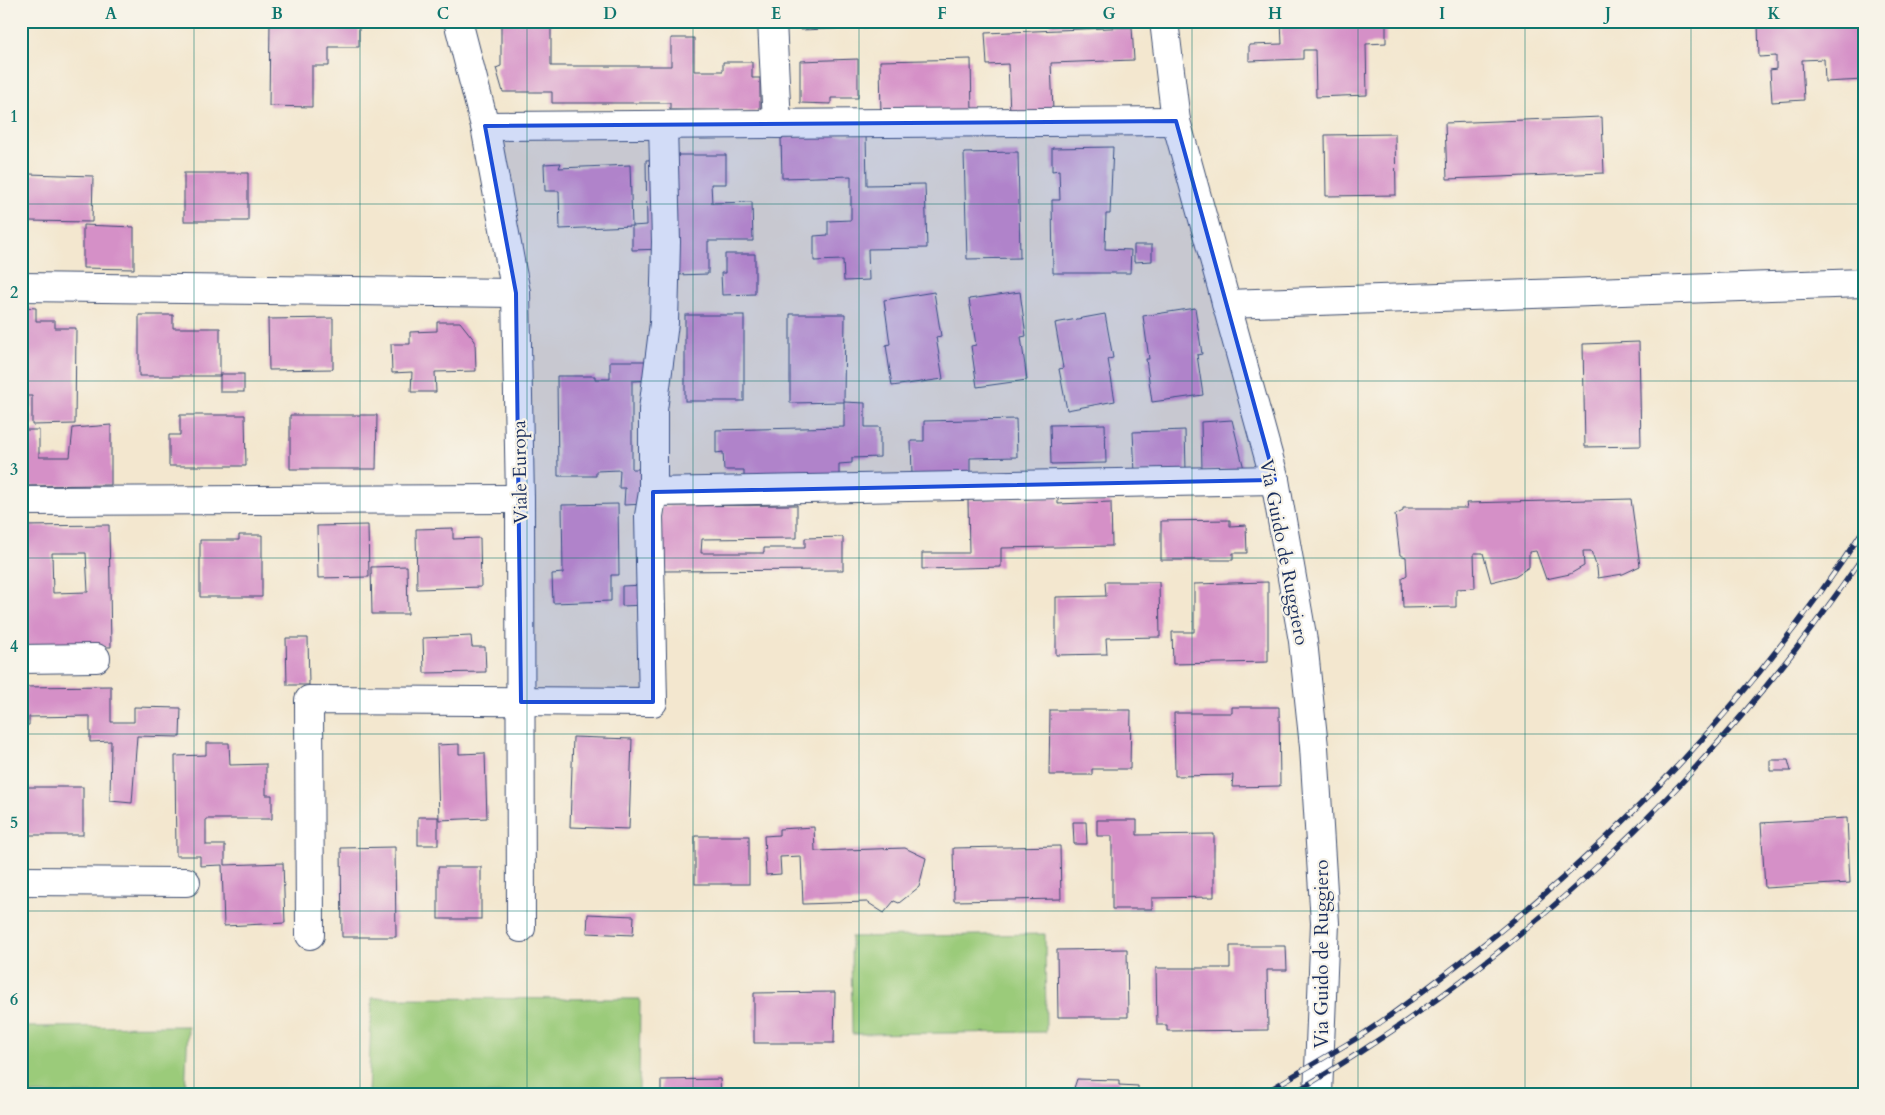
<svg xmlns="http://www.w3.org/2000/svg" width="1885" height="1115" font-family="Cardo,serif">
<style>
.green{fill:#9bcb7a;stroke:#5b7d6c}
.building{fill:#d590c7;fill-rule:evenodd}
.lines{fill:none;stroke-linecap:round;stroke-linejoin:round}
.minor-casing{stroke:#3b4b6f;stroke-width:30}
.minor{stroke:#fff;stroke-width:28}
.rail-casing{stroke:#1b2f5e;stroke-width:5.5}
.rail{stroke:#f7f3e8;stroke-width:4;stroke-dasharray:11;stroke-linecap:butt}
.marked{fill:#1d4ed8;fill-opacity:0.2;stroke:#1d4ed8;stroke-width:4;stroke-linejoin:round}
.grid{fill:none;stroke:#0f766e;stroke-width:1;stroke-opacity:0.55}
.labels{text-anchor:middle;stroke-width:4.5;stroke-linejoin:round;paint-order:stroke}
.street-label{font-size:19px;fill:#1b2f5e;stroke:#f7f3e8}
.neatline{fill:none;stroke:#0f766e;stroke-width:2}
.grid-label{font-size:16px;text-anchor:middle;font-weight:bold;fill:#0f766e}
</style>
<rect width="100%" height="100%" fill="#f7f3e8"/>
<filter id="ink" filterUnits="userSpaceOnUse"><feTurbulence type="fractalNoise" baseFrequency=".02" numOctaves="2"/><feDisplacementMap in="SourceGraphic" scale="10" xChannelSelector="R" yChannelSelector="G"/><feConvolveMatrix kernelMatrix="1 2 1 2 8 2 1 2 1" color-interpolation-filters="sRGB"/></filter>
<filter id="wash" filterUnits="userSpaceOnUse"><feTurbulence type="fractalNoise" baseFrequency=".0096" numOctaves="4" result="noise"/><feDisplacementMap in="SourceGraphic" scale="20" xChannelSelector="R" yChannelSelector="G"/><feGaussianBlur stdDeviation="1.12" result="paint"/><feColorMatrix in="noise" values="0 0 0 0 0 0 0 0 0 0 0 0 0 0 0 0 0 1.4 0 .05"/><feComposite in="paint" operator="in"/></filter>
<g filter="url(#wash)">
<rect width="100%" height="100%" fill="#f3e7cf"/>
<!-- green -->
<g class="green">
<polygon points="1045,934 1046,1032 852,1034 851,937"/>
<polygon points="372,998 640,999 639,1094 368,1094"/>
<polygon points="188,1026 185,1094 21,1094 21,1027"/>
</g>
<g id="blocks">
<!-- building -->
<g class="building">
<polygon points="270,21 337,21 359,25 359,47 329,47 329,66 312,66 312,107 269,106"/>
<polygon points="501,21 634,21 634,24 551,24 551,66 671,66 671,38 694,38 694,71 723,71 723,62 752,62 752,78 760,78 760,111 670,110 670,103 552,103 552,92 503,92 496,68 501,66"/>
<polygon points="800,21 881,21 881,27 800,30"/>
<polygon points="920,21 962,21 959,25 919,26"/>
<polygon points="1050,21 1078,21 1078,25 1050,26"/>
<polygon points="1281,21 1386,21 1386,43 1366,44 1367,95 1316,97 1315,50 1303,50 1303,59 1249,61 1249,45 1282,44"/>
<polygon points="1777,21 1864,23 1864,80 1825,82 1824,59 1802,60 1804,100 1772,102 1770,70 1776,69 1776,56 1759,57 1758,23"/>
<polygon points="1132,27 1134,60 1051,63 1053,111 1010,114 1008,64 987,65 985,33"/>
<polygon points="858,59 858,98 831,98 831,104 800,103 800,61"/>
<polygon points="971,59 972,114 881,116 880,61"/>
<polygon points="1602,117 1604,173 1447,179 1445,123"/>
<polygon points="1395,134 1396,195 1326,196 1325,135"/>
<polygon points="866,135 867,185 925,184 927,248 868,249 869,280 844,281 843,260 814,261 814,236 828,235 828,221 851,220 851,176 782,178 781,137"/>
<polygon points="1113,147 1110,214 1106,214 1105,249 1131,250 1130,273 1053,273 1052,200 1060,200 1059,170 1052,171 1052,148"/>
<polygon points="1018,152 1020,258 967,259 964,153"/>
<polygon points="675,155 726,155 726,184 711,184 712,203 752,202 753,241 708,241 708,274 676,275"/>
<polygon points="21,157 27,157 29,174 93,176 92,222 28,221 27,195 21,194"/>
<polygon points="662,159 664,249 632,250 632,226 560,229 559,191 545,191 544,164 561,163 559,168 630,165 632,226 647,225 646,160"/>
<rect x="184" y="173" width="64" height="48"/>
<polygon points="83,225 134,227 134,269 83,268"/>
<polygon points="1134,245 1152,245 1152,261 1134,262"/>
<polygon points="725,254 755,254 755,294 722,295 721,273 725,273"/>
<polygon points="934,292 941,336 936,337 943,379 892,386 886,345 890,344 884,300"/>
<polygon points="1020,292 1026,336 1021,337 1027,380 977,387 971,346 976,345 969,299"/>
<polygon points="21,307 36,308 36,321 55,321 55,328 76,328 75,424 32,425 32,396 21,396"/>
<polygon points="1195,308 1202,354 1197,355 1203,395 1152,402 1146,359 1149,359 1143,316"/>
<polygon points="790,314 845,314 844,402 790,403"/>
<polygon points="1105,314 1113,358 1108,359 1115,401 1067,410 1059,369 1063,368 1055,323"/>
<polygon points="139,315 173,315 173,328 220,328 220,376 139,376"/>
<rect x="685" y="315" width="59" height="86"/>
<polygon points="333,318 333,369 269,370 268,319"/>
<polygon points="437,322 460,322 475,341 476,371 435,372 436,392 411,392 412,372 392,373 391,344 410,344 410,332 437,331"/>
<polygon points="1639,342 1641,446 1585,447 1583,344"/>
<polygon points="610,361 654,361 651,380 632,381 632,469 646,469 645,504 624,505 625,488 619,488 620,470 596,471 596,476 558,476 557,376 595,376 595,379 610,379"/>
<rect x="220" y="374" width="24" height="18"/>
<polygon points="844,402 865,403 865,427 880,427 880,457 852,458 852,463 839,464 839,477 744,478 744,470 724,470 723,452 716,453 716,430 844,427"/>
<polygon points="180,415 245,415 246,466 169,466 169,435 180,435"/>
<polygon points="290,415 377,415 376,469 290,469"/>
<polygon points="1016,419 1017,457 970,458 970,474 912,475 911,441 924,441 924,421"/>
<polygon points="1232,420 1244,469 1202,470 1201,422"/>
<polygon points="1105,424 1106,463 1051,464 1050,425"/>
<polygon points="111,425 111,485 21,486 21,430 39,430 39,457 70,457 73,428"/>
<polygon points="1185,430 1186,471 1135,473 1133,432"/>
<polygon points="1058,498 1058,504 1111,502 1112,546 1001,548 1001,567 922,569 922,553 969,553 968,500"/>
<polygon points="1631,499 1640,566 1623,574 1598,578 1597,568 1591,551 1583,551 1584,566 1570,574 1546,579 1536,551 1529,552 1529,567 1515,576 1491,582 1483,553 1474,553 1475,588 1456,589 1456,607 1403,608 1402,578 1407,575 1406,557 1400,555 1395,515 1403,511 1403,508 1467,508 1466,503"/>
<polygon points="618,504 619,575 611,575 611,601 553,603 552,574 563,573 562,505"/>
<polygon points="797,505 797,538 702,539 701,553 764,553 764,548 805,548 805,538 843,537 843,570 661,571 661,506"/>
<polygon points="1230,520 1230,526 1246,525 1247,553 1233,553 1233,560 1161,560 1161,521"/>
<path d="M109,525L111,647L21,646V576H24L25,549H21V526ZM52,553H86L88,592L53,593Z"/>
<polygon points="368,525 369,577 318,578 317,526"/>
<polygon points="453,528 453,539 480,538 481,587 417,589 416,529"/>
<polygon points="239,535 262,535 262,597 200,597 200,540 239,540"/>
<polygon points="407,566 408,614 372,614 371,567"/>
<polygon points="1105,582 1159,582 1160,637 1106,638 1107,654 1056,655 1056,597 1106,596"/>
<polygon points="1268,582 1268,662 1173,664 1172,632 1194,632 1194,584"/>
<polygon points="644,585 644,605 622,606 622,586"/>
<polygon points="471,636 472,647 485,647 486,672 424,673 423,638"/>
<polygon points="286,638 308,638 309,685 287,685"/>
<polygon points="111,686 111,722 134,722 134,707 181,708 180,737 137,736 132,803 110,801 111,741 90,742 90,716 29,717 29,725 21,726 21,687"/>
<polygon points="1232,707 1279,707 1280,786 1232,787 1233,775 1175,776 1174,713 1232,713"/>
<polygon points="1050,710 1131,710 1130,769 1092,769 1092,775 1049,775"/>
<polygon points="573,737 632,739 629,829 570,827"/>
<polygon points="206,743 229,743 230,765 266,764 266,795 272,795 272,819 206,819 206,845 225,845 225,865 283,863 285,923 224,926 222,865 200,866 200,856 176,856 175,756 206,755"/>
<polygon points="459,744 459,754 485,753 487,818 439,820 437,745"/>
<polygon points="1770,760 1788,760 1791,771 1770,771"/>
<rect x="21" y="787" width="62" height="48"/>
<rect x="418" y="817" width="20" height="28"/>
<polygon points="1847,818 1850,883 1765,888 1761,823"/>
<polygon points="1097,820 1137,820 1137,835 1214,834 1214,897 1152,898 1152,909 1112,909 1112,836 1097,836"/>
<polygon points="1073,822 1086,822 1087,844 1074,844"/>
<polygon points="814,827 815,851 905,848 926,858 919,887 899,903 894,901 884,913 867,902 803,904 801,856 780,857 781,874 766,875 764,836 779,835 779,829"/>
<rect x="695" y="836" width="54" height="48"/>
<polygon points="1060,846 1061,899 954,901 953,848"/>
<polygon points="395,847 396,937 342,937 341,848"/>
<rect x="438" y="867" width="43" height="52"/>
<polygon points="588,914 634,916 633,935 587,933"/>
<polygon points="1230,946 1286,946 1287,970 1267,970 1268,1030 1167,1031 1167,1025 1157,1025 1156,968 1230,968"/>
<polygon points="1127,949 1128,1017 1058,1017 1057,950"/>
<polygon points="835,992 834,1043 754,1043 754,993"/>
<polygon points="720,1079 721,1094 661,1094 661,1080"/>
<polygon points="1077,1079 1119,1080 1119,1085 1138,1086 1138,1094 1072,1094"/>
</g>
</g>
</g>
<g filter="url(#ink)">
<use href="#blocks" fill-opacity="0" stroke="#3b4b6f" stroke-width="1"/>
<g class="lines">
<defs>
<g id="minor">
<polyline points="458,21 485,126 516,293 520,499 521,928"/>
<polyline points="772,21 777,124"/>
<polyline points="1164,21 1176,121 1275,480 1303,641 1314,747 1325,923 1318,1094"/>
<polyline points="485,126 1176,121"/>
<polyline points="21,287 516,293"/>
<polyline points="1226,304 1864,283"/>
<polyline points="653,492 1275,480"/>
<polyline points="21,501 520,499"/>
<polyline points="21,659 96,658"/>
<polyline points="21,881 186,882"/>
<polyline points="310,935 309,700 653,702 649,516 653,492 653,410 664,323 666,242 663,125"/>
</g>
</defs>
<!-- minor casing -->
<use href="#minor" class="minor-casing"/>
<!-- minor -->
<use href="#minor" class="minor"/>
<defs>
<g id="rail">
<path d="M1263,1094C1294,1075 1326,1057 1357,1038C1393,1015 1427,988 1461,962C1618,842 1756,694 1864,529"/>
<path d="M1292,1094C1520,961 1716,773 1864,555"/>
</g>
</defs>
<!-- rail casing -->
<use href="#rail" class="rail-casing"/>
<!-- rail -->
<use href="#rail" class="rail"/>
</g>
</g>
<!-- marked area -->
<path class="marked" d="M1176,121L1275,480L653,492V702H521L516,293L485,126Z"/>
<!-- grid -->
<path class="grid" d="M194,21V1094M360,21V1094M527,21V1094M693,21V1094M859,21V1094M1026,21V1094M1192,21V1094M1358,21V1094M1525,21V1094M1691,21V1094M21,204H1864M21,381H1864M21,558H1864M21,734H1864M21,911H1864"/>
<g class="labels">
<!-- street labels -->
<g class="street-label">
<text transform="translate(519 472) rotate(-91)" y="7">Viale Europa</text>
<text transform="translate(1285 552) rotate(79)" y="7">Via Guido de Ruggiero</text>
<text transform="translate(1321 954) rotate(-90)" y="7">Via Guido de Ruggiero</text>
</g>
</g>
<!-- margin -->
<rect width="1885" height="1115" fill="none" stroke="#f7f3e8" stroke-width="55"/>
<rect x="28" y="28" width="1830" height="1060" class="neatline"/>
<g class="grid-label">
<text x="111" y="19">A</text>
<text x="277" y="19">B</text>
<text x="443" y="19">C</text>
<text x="610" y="19">D</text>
<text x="776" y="19">E</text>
<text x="942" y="19">F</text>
<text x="1109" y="19">G</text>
<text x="1275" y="19">H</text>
<text x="1442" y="19">I</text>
<text x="1608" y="19">J</text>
<text x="1774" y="19">K</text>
<text x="14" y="122">1</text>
<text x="14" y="298">2</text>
<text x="14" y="475">3</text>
<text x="14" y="652">4</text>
<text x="14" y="828">5</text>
<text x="14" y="1005">6</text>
</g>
</svg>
